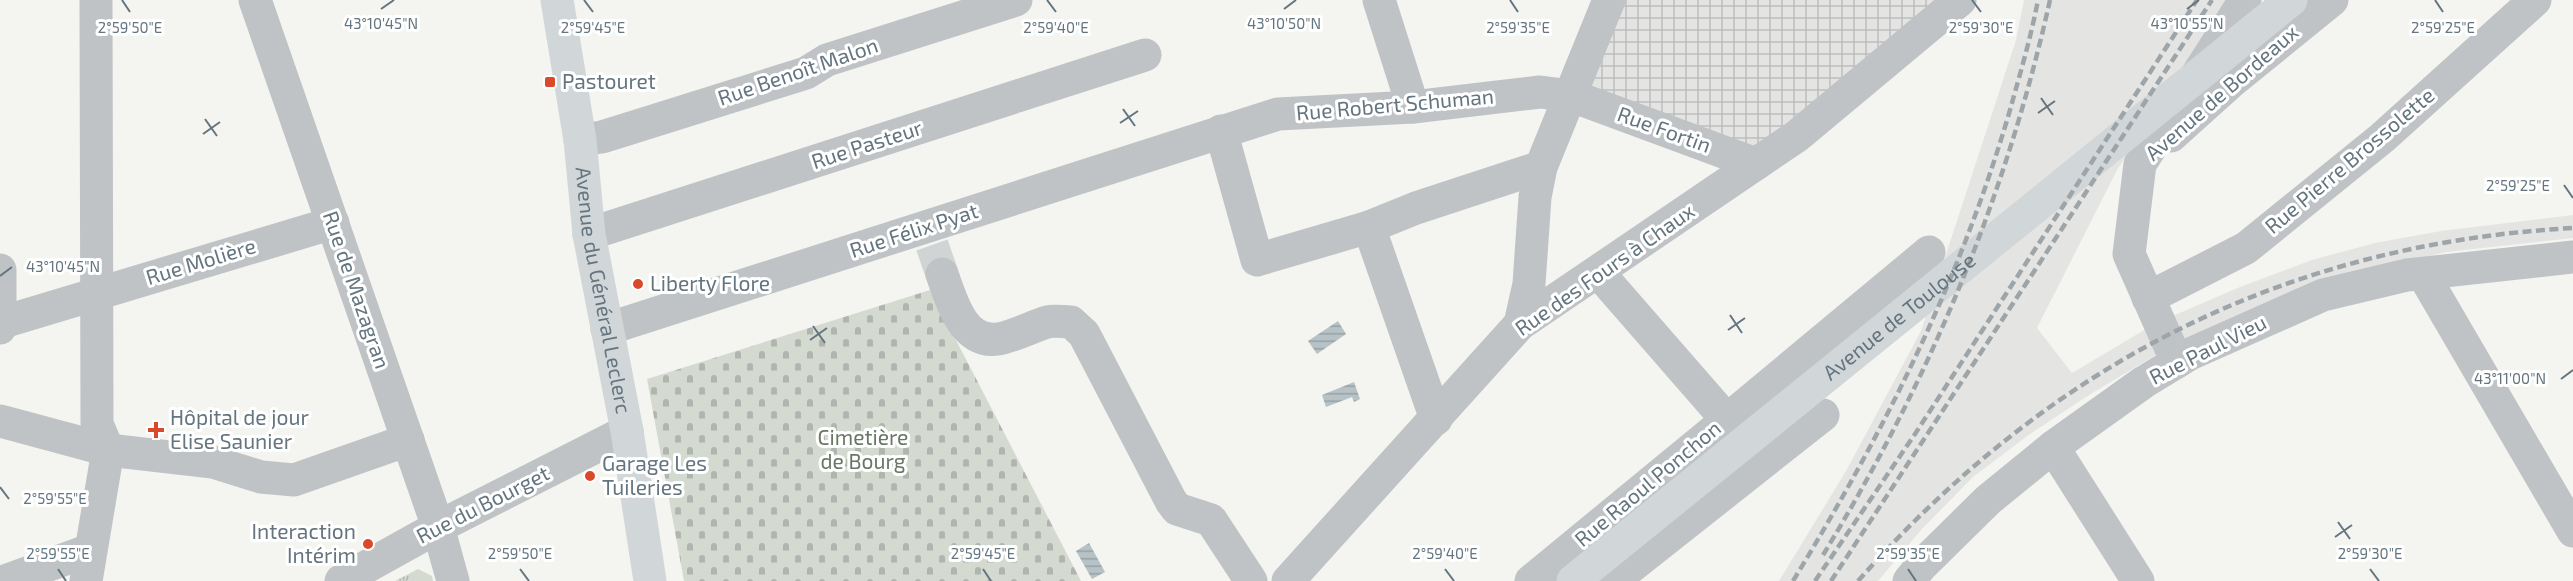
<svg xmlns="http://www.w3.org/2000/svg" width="2573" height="581" font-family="'Exo 2',sans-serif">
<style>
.built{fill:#e4e5e3}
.industrial{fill:url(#industrial-grid)}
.grass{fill:url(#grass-tufts)}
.cemetery{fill:url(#cemetery-stones)}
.water{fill:url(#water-rules)}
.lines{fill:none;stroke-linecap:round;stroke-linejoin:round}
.minor-tunnel{stroke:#d0d4d4;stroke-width:33;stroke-dasharray:33 16;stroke-linecap:butt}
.minor{stroke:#bfc3c6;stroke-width:33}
.major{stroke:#d1d6d9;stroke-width:33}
.rail{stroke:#9ea5a9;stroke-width:4.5;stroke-dasharray:9 4.5;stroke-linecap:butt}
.ticks{fill:none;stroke:#64757f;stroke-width:2}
.poi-dot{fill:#da492a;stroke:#fff;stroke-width:2}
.labels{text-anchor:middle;stroke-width:6;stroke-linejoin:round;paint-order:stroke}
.street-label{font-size:21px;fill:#64757f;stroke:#fff}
.poi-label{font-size:21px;fill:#64757f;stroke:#fff;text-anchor:start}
.park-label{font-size:21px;fill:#687763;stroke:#fff}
.ticks-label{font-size:15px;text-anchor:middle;fill:#64757f;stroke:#fff;stroke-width:6;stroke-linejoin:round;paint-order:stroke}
</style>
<defs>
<pattern id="industrial-grid" width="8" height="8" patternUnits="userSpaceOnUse" patternTransform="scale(1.5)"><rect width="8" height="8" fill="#e4e5e3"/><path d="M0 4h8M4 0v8" fill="none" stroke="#bcbebd"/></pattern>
<pattern id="grass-tufts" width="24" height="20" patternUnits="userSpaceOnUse" patternTransform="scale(1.5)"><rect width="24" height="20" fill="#d5dad1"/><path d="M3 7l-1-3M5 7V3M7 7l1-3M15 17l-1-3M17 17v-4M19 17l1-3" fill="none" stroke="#b0b5af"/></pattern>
<pattern id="cemetery-stones" width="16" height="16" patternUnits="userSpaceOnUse" patternTransform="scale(1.5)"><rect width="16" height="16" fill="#d5dad1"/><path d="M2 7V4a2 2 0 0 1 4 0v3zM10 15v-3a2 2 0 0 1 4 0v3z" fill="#b0b5af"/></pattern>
<pattern id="water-rules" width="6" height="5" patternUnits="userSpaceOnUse" patternTransform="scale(1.5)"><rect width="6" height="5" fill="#b6c2c6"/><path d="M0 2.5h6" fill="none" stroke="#98a2a6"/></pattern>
</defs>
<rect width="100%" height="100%" fill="#f4f4f0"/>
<!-- built -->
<g class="built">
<polygon points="2024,0 2228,0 2117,170 2037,328 2072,373 2146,329 2159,353 2089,395 2030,434 1973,477 1922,529 1878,581 1779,581 1846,471 1921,331 2016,40"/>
<polygon points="2573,215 2573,238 2446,252 2338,278 2180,342 2168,318 2240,287 2312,260 2375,243 2441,231"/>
</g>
<!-- industrial -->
<polygon class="industrial" points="1616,0 1949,0 1752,157 1577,92"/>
<!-- grass -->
<polygon class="grass" points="418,569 432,576 433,581 395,581"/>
<!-- cemetery -->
<polygon class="cemetery" points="930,290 1081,581 684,581 647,379"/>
<!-- water -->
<g class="water">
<polygon points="1338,321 1346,334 1317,354 1308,341"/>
<polygon points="1354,382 1360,399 1354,402 1352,397 1326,407 1322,395"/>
<polygon points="1089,543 1105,572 1092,579 1076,551"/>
</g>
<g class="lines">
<!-- minor-tunnel -->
<polyline class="minor-tunnel" points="932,245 942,274"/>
<!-- minor -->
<g class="minor">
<polyline points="255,0 438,527 453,581"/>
<polyline points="1379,0 1413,107"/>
<polyline points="1221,131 1257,260 1369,227 1416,208 1541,167"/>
<polyline points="2171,136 2231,82 2332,0"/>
<polyline points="580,140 602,137 806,73 827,60 1016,0"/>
<polyline points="1369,227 1436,419"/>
<polyline points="589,234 1145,55"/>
<polyline points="0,270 0,328"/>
<path d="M942,274C951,300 963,344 998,339C1015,336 1031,327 1047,322C1055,320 1063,322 1071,322L1084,334L1171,501L1177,509L1211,520L1251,581"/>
<polyline points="2423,274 2573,531"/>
<polyline points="2148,298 2246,248 2382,138 2535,0"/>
<polyline points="0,323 333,223"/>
<polyline points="1520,324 1529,284 1535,197 1541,167 1609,0"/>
<polyline points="607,329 1278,114 1413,107 1540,92 1572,96 1756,164"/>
<polyline points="2177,362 2129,254 2140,164 2245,0"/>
<polyline points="1727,420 1929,252"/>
<polyline points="0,421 108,450 213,462 261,477 294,480 408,440"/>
<polyline points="2053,447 2138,581"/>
<polyline points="5,581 90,550"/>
<polyline points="86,581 108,450 97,424 96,0"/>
<polyline points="341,581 438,527 627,431"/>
<polyline points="1288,581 1520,324 1797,136 1960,0"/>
<polyline points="1531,581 1727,420 1598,272"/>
<polyline points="1613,581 1823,415"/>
<polyline points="1909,581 1921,566 1988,500 2053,447 2144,382 2190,354 2323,295 2407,275 2573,257"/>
</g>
<!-- major -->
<g class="major">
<path id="s1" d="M557,0L580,140L589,234L627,431L650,581"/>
<path id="s2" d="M1573,581L2291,0"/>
</g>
<!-- rail -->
<g class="rail">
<path d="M1823,555C1928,383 2006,198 2050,0"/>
<path d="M1793,581C1885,430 1960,281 2010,110C2020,74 2031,37 2038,0"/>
<polyline points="1815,581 1915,434 2197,0"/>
<polyline points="1831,581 2212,0"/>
<path d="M1858,581C2049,365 2284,244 2573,228"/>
</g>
</g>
<!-- ticks -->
<path class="ticks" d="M122,0L130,12M584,0L593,12M1047,0L1056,12M1510,0L1518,12M1972,0L1981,12M2435,0L2443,12M381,9L394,0M1284,9L1296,0M2187,9L2199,0M2041,98L2053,115M1123,109L1135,126M2038,113L2055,101M205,119L217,136M1120,123L1138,111M203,134L220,122M2564,185L2573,198M0,276L12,267M1730,315L1742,333M813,326L825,343M1728,330L1745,318M810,340L827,328M2561,379L2573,370M0,487L9,499M2338,522L2350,539M2335,537L2352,525M58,569L66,581M520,569L529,581M983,569L991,581M1445,569L1454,581M1908,569L1916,581M2370,569L2379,581"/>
<!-- markers -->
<g class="poi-dot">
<rect x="544" y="76" width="12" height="12" rx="3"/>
<circle cx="638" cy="284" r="6"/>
<path d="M153 421h6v6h6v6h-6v6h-6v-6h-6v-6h6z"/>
<circle cx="590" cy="476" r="6"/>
<circle cx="368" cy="544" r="6"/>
</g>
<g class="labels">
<!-- street labels -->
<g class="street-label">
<text transform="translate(798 72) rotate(-19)" y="7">Rue Benoît Malon</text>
<text transform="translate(2222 93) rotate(-41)" y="7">Avenue de Bordeaux</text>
<text transform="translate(1395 105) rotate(-5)" y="7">Rue Robert Schuman</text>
<text transform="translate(1664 130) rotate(20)" y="7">Rue Fortin</text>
<text transform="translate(867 145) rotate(-18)" y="7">Rue Pasteur</text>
<text transform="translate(2350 161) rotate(-40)" y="7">Rue Pierre Brossolette</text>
<text transform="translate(914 231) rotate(-18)" y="7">Rue Félix Pyat</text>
<text transform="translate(201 262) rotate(-17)" y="7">Rue Molière</text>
<text transform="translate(1605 270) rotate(-35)" y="7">Rue des Fours à Chaux</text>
<text transform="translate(356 290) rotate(71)" y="7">Rue de Mazagran</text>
<text dy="7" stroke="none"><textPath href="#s1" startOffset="294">Avenue du Général Leclerc</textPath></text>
<text dy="7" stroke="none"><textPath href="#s2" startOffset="420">Avenue de Toulouse</textPath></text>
<text transform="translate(2208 350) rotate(-27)" y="7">Rue Paul Vieu</text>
<text transform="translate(1648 484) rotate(-40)" y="7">Rue Raoul Ponchon</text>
<text transform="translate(483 505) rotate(-27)" y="7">Rue du Bourget</text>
</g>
<!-- poi labels -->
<g class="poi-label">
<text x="562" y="89">Pastouret</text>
<text x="650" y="291">Liberty Flore</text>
<text x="170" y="425">Hôpital de jour<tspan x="170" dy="24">Elise Saunier</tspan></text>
<text x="602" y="471">Garage Les<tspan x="602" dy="24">Tuileries</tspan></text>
<text x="356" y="539" text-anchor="end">Interaction<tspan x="356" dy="24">Intérim</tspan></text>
</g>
<!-- park labels -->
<g class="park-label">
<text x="863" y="445">Cimetière<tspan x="863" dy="24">de Bourg</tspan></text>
</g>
</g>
<g class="ticks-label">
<text x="381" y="29">43°10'45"N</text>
<text x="2187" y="29">43°10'55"N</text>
<text x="1284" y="29">43°10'50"N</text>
<text x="130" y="33">2°59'50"E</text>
<text x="593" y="33">2°59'45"E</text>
<text x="1056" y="33">2°59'40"E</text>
<text x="1518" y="33">2°59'35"E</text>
<text x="1981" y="33">2°59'30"E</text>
<text x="2443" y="33">2°59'25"E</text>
<text x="2518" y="191">2°59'25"E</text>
<text x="63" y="272">43°10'45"N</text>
<text x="2510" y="384">43°11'00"N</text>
<text x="55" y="504">2°59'55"E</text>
<text x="58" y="559">2°59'55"E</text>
<text x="520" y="559">2°59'50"E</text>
<text x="983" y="559">2°59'45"E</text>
<text x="1445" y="559">2°59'40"E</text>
<text x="1908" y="559">2°59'35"E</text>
<text x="2370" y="559">2°59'30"E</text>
</g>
</svg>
